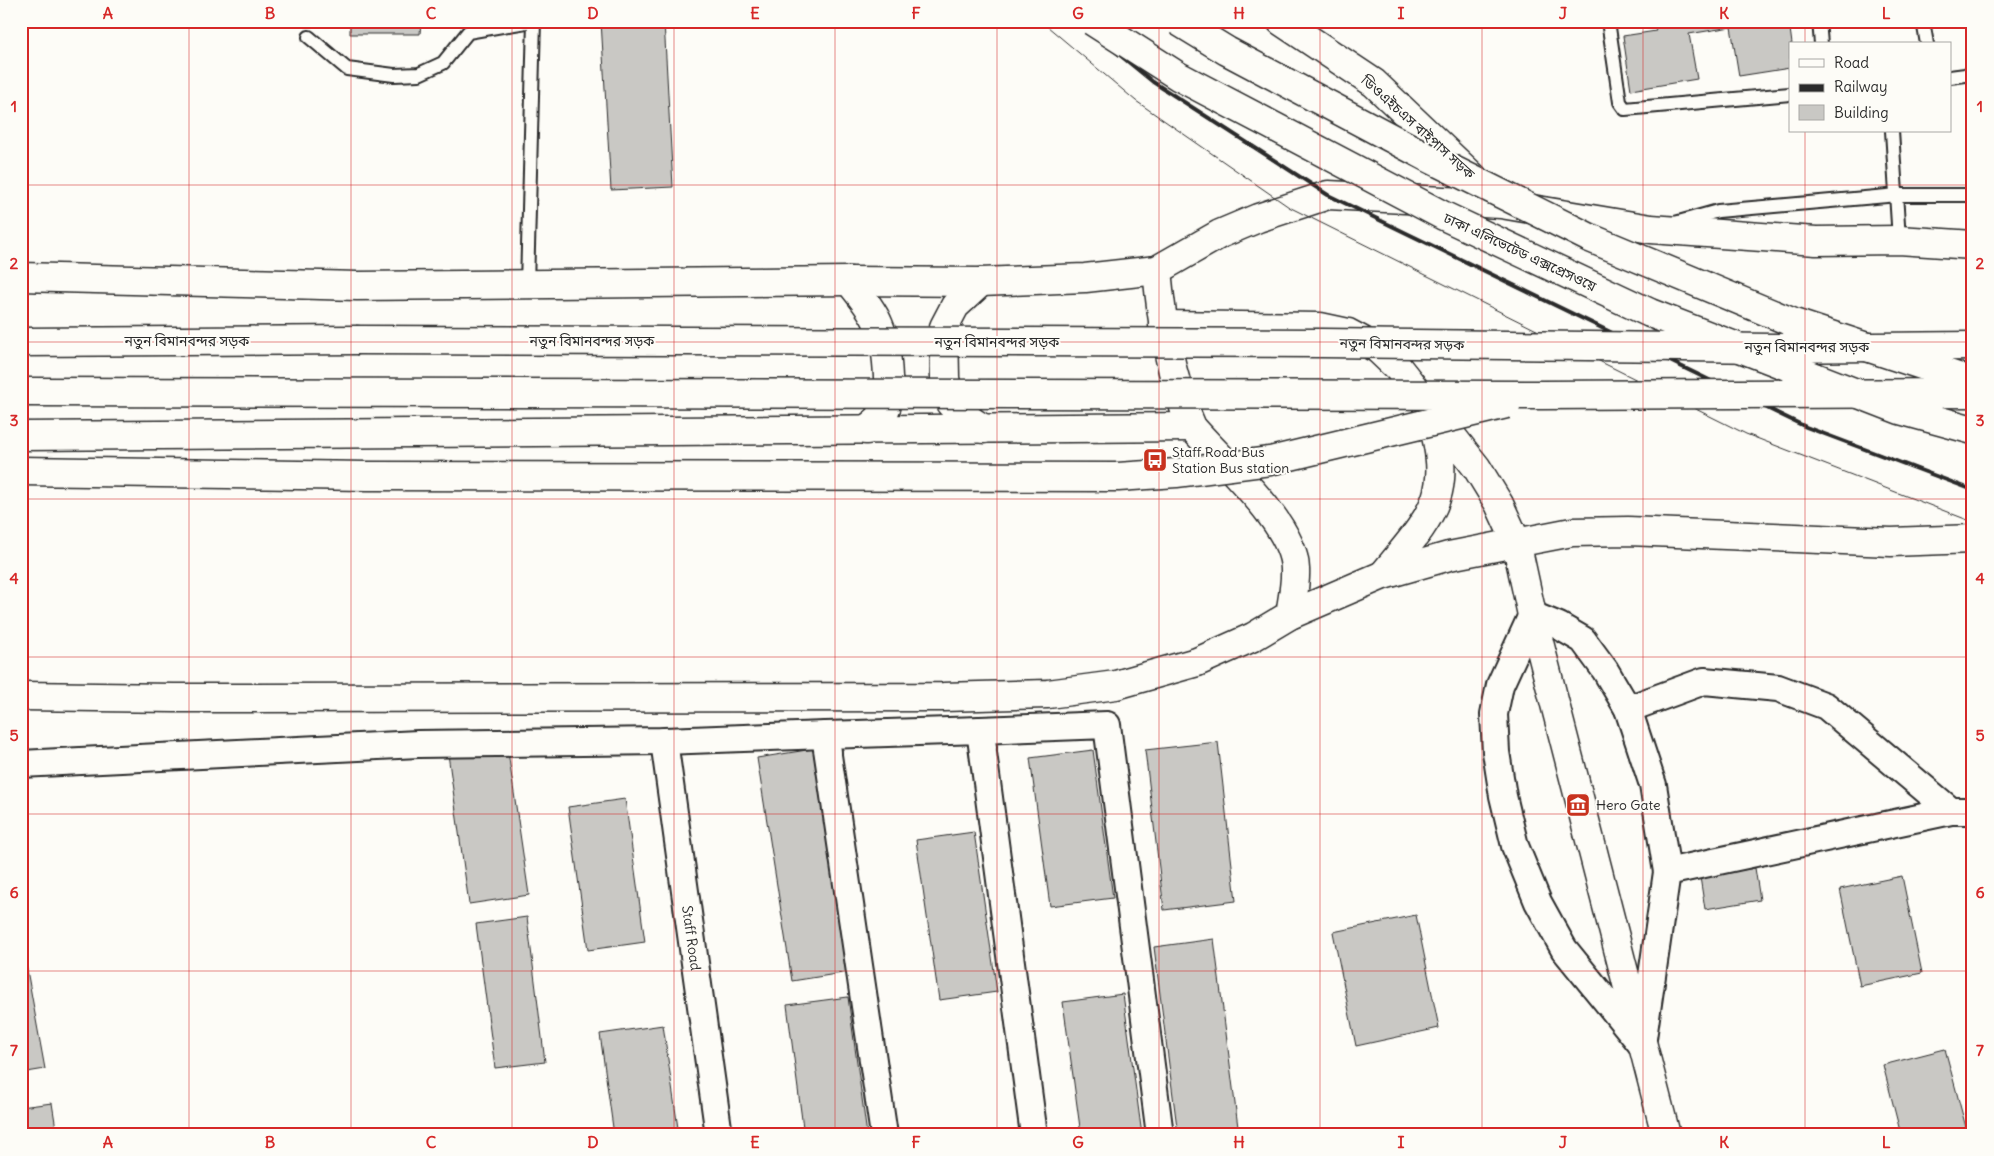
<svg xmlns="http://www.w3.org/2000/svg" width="1994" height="1156" font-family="Delius,'Noto Sans Bengali',sans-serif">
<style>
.building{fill:#c9c8c4;stroke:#2b2b2b}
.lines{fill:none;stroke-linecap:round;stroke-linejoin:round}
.service-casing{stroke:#2b2b2b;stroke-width:16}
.minor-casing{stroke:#2b2b2b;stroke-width:30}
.tertiary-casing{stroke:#2b2b2b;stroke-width:31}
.secondary-casing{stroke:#2b2b2b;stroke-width:31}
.trunk-casing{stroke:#2b2b2b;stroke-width:31}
.service{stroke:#fdfcf7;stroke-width:12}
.minor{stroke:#fdfcf7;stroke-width:26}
.tertiary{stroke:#fdfcf7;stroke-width:28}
.secondary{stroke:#fdfcf7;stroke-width:28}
.trunk{stroke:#fdfcf7;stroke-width:28}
.tram{stroke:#2b2b2b;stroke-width:1}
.rail{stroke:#2b2b2b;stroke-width:4}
.trunk-bridge-casing{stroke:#2b2b2b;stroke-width:31;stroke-linecap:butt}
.motorway-bridge-casing{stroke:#2b2b2b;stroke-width:31;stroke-linecap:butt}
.trunk-bridge{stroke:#fdfcf7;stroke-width:28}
.motorway-bridge{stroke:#fdfcf7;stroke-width:28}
.grid{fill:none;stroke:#d62828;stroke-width:1;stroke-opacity:0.55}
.labels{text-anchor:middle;stroke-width:4;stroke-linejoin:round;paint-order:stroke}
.street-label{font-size:14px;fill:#2b2b2b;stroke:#fdfcf7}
.poi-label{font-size:14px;fill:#2b2b2b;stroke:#fdfcf7;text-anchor:start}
.neatline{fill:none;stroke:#d62828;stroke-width:2}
.grid-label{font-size:16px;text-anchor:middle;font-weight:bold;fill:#d62828}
</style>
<rect width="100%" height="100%" fill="#fdfcf7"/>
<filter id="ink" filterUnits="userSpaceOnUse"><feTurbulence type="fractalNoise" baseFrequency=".02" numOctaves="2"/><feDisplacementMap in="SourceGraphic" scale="10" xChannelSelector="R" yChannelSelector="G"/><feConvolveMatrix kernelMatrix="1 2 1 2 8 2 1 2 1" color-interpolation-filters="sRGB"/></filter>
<g filter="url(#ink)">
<!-- building -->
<g class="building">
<polygon points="350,21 421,21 420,34 350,34"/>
<polygon points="601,21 664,21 673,187 611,190"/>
<polygon points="1654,21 1789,21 1792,44 1790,44 1790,68 1739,76 1731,27 1689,34 1697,79 1631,90 1623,36 1656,31"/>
<polygon points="1218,742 1236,901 1164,910 1145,750"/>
<polygon points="507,745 529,895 469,904 448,754"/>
<polygon points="813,749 849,972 792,981 757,758"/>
<polygon points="1093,750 1113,898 1050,906 1030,758"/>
<polygon points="625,799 645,942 588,950 568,807"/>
<polygon points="974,832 997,992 939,1000 916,840"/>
<polygon points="1755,868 1760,900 1705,909 1700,877"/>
<polygon points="1902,876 1922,973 1860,986 1840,889"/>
<polygon points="1416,915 1439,1028 1356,1046 1333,932"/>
<polygon points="527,917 545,1062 495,1068 476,924"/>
<polygon points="21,937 45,1069 21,1073"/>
<polygon points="1214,939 1239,1135 1178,1135 1154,947"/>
<polygon points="1123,994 1142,1135 1081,1135 1063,1002"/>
<polygon points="848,997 867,1135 804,1135 787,1005"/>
<polygon points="663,1025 679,1135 614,1135 600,1034"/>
<polygon points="1945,1049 1968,1135 1901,1135 1883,1065"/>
<polygon points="52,1103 57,1135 21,1135 21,1107"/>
</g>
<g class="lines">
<defs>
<g id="service">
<polyline points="1608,21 1620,102 1625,109 1790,94"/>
<polyline points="1819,21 1821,44"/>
<polyline points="1923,21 1927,44"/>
<polyline points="309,37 347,69 394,75 419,74 443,63 468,32 532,21"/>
<polyline points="1950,77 1973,74"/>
<polyline points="1892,131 1899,240"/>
<polyline points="1675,223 1718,211 1898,195 1973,195"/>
<polyline points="527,285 534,21"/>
</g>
<g id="minor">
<polygon points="1532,615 1559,626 1583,640 1605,670 1628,709 1653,785 1667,872 1642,1045 1564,949 1538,902 1515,846 1503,796 1496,752 1494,714 1500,685"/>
<polyline points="1628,709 1704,681 1778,688 1826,706 1951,811 1973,811"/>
<path id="s1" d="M664,741L719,1135"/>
<polyline points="983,747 980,730 1107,725 1160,1135"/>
<polyline points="828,753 826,735 980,730 1034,1135"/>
<polyline points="21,764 418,744 664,741 825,735 884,1135"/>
<polyline points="1667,872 1951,811"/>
</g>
<g id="tertiary">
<polyline points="1281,21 1374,83 1473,177"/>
<polyline points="1516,541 1532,615 1666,1135"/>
</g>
<g id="secondary">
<path d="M1157,270C1162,324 1170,378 1192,427C1221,461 1294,523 1295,569C1296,584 1292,600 1290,615"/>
<polyline points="21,277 357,286 849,281 981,282 1085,278 1157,270 1220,234 1258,218 1328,195 1501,204 1651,229 1816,241 1899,240 1973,245"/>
<path d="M849,281C878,316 886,330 888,377C889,389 890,403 883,414C879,420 871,425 866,430"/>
<polyline points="981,282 955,306 944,327 945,378 950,403 963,416 984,429"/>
<polyline points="1163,325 1320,327 1348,333 1378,349 1399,369 1477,468 1499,504 1516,541"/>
<polyline points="21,436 1192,427"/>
<path d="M1383,575C1431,516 1455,497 1431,417"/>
<polyline points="21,696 174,698 943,697 1048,694 1116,685 1197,662 1253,637 1290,615 1383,575 1449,556 1572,532 1628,531 1891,542 1973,539"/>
</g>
<polyline id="trunk" points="21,342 356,340"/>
</defs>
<!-- service casing -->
<use href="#service" class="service-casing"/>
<!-- minor casing -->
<use href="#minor" class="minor-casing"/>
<!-- tertiary casing -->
<use href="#tertiary" class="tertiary-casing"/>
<!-- secondary casing -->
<use href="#secondary" class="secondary-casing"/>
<!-- trunk casing -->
<use href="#trunk" class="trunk-casing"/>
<!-- service -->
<use href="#service" class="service"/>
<!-- minor -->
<use href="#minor" class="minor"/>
<!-- tertiary -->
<use href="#tertiary" class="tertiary"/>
<!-- secondary -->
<use href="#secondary" class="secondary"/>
<!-- trunk -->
<use href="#trunk" class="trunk"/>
<!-- tram -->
<polyline class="tram" points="1041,21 1136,101 1289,207 1746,434 1973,522"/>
<!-- rail -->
<polyline class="rail" points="1078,21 1153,82 1328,195 1806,427 1973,490"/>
<defs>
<g id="trunk-bridge">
<polyline points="356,340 1322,343 1774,348 1973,346"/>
<polyline points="21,392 1542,395 1973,393"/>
<polyline points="21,471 367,476 1118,477 1176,473 1270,461 1507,404"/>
</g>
<g id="motorway-bridge">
<polyline points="1092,21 1178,76 1444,216 1650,313 1900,410 1973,430"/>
<polyline points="1178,21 1227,51 1427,157 1590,238 1794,323 1973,382"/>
</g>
</defs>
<!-- trunk-bridge casing -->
<use href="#trunk-bridge" class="trunk-bridge-casing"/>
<!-- motorway-bridge casing -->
<use href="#motorway-bridge" class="motorway-bridge-casing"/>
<!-- trunk-bridge -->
<use href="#trunk-bridge" class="trunk-bridge"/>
<!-- motorway-bridge -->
<use href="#motorway-bridge" class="motorway-bridge"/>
</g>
</g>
<!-- grid -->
<path class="grid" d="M189,21V1135M351,21V1135M512,21V1135M674,21V1135M835,21V1135M997,21V1135M1159,21V1135M1320,21V1135M1482,21V1135M1643,21V1135M1805,21V44M1805,131V1135M21,185H1973M21,342H1973M21,499H1973M21,657H1973M21,814H1973M21,971H1973"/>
<!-- icons -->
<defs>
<symbol id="bus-square" viewBox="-11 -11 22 22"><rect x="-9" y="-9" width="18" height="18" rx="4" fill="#c8321e" stroke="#fdfcf7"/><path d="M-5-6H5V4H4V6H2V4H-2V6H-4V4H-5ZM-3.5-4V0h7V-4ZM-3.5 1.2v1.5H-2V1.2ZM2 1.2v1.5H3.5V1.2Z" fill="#fff"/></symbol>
<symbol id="museum-square" viewBox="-11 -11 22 22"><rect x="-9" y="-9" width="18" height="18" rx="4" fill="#c8321e" stroke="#fdfcf7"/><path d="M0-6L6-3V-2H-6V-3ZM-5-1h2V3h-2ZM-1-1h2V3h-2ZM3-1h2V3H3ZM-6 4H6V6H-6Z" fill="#fff"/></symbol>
</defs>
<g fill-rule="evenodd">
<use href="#bus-square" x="1141" y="446" width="28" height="28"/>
<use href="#museum-square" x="1564" y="791" width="28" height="28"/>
</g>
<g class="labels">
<!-- street labels -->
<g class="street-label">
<text transform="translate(1418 127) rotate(42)" y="5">ডিওএইচএস বাইপাস সড়ক</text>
<text transform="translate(1520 252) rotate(25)" y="5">ঢাকা এলিভেটেড এক্সপ্রেসওয়ে</text>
<text x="187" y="346">নতুন বিমানবন্দর সড়ক</text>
<text x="592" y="346">নতুন বিমানবন্দর সড়ক</text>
<text x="997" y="347">নতুন বিমানবন্দর সড়ক</text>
<text transform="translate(1402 344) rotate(1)" y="5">নতুন বিমানবন্দর সড়ক</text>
<text x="1807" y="352">নতুন বিমানবন্দর সড়ক</text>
<text dy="5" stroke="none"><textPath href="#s1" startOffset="199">Staff Road</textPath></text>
</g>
<!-- poi labels -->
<g class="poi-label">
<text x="1172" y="457">Staff Road Bus<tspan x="1172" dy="16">Station Bus station</tspan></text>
<text x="1596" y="810">Hero Gate</text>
</g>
</g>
<!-- margin -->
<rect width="1994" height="1156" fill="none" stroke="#fdfcf7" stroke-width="55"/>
<!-- legend -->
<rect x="1789" y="42" width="162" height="90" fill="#fdfcf7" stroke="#a9a8a5"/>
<rect x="1799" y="59" width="25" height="8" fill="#fdfcf7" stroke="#a9a8a5"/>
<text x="1834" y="68" font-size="15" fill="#2b2b2b">Road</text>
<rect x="1799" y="84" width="25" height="8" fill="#2b2b2b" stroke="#a9a8a5"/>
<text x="1834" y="92" font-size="15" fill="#2b2b2b">Railway</text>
<rect x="1799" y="105" width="25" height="15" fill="#c9c8c4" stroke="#a9a8a5"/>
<text x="1834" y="118" font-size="15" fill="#2b2b2b">Building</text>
<rect x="28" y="28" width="1938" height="1100" class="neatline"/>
<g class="grid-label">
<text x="108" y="19">A</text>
<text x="270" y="19">B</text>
<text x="431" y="19">C</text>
<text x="593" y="19">D</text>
<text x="755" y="19">E</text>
<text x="916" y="19">F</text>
<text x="1078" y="19">G</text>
<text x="1239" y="19">H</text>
<text x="1401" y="19">I</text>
<text x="1563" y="19">J</text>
<text x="1724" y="19">K</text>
<text x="1886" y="19">L</text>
<text x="14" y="112">1</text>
<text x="1980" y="112">1</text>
<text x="14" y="269">2</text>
<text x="1980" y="269">2</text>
<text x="14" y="426">3</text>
<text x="1980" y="426">3</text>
<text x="14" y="584">4</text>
<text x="1980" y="584">4</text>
<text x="14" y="741">5</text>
<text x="1980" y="741">5</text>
<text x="14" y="898">6</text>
<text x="1980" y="898">6</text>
<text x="14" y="1056">7</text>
<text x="1980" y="1056">7</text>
<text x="108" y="1148">A</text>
<text x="270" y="1148">B</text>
<text x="431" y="1148">C</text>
<text x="593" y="1148">D</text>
<text x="755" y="1148">E</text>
<text x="916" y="1148">F</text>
<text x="1078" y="1148">G</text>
<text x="1239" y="1148">H</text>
<text x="1401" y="1148">I</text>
<text x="1563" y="1148">J</text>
<text x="1724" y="1148">K</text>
<text x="1886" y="1148">L</text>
</g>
</svg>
